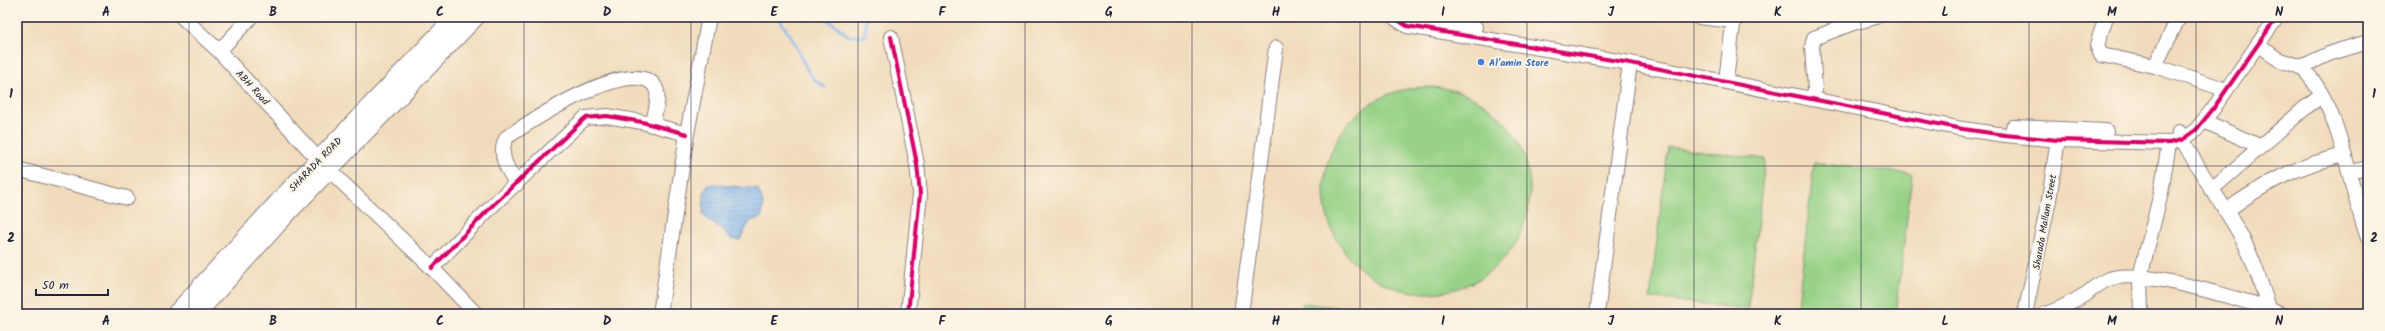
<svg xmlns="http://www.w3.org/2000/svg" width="2385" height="331" font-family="Kalam,sans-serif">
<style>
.pitch{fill:#97d287;stroke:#5c7a61}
.water{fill:url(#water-rules);stroke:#506c95}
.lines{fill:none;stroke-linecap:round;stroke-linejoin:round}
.stream{stroke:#7fb6ef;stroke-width:3}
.minor-casing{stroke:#8a7e7c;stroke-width:16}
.major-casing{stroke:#8a7e7c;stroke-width:20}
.minor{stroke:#fff;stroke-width:14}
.major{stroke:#fff;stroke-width:18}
.cycleway-casing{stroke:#fcf5e5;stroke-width:6}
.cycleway{stroke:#d6006c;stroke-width:4}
.grid{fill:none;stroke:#22223b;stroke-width:1;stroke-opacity:0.55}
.shop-dot{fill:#3f7fe0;stroke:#fcf5e5;stroke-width:1.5}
.labels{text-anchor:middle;stroke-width:4;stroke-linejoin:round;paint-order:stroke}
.shop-label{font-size:10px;font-weight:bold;fill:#366cbe;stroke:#fcf5e5;text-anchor:start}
.street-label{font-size:10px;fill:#22223b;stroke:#fcf5e5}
.neatline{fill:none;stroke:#22223b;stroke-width:1.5}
.grid-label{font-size:13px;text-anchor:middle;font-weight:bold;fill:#22223b}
</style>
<defs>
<pattern id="water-rules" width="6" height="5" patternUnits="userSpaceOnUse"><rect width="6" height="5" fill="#7fb6ef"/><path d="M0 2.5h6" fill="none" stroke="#6894c3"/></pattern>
</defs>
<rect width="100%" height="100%" fill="#fcf5e5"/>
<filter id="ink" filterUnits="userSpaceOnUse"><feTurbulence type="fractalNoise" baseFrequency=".025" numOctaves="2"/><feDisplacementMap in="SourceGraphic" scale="8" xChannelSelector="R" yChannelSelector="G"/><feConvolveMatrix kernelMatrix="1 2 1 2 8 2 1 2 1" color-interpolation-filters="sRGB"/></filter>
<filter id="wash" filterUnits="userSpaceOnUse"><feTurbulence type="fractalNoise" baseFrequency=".012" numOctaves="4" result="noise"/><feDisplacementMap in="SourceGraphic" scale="16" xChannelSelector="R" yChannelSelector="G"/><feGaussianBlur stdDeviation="0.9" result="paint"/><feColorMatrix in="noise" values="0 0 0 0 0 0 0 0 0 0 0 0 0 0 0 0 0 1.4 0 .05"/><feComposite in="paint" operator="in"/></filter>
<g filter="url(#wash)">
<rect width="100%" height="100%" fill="#f1dbbc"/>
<!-- pitch -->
<g class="pitch">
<circle cx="1427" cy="190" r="103"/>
<polygon points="1668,147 1765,159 1748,309 1650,298"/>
<polygon points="1814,163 1912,174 1896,314 1797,313"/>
<polygon points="1303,303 1393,314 1300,314"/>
</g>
<!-- water -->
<path class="water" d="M714,184L757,189C763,197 765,209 761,218L750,221L740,240H732L722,229L709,221L703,215L704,192L708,185Z"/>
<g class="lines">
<!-- stream -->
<g class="stream">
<path d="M779,17C783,27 790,34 795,44C803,60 807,78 825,87"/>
<polyline points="825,17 849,36 865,36 866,17"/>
</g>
</g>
</g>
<g filter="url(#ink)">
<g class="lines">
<defs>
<g id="minor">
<polyline points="182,17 219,51 319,160"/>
<polyline points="1418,17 1475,27"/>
<polyline points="1698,17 1734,21"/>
<polyline points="2106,17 2097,45 2101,55 2155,66 2218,87"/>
<polyline points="1395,18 1407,26 1630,63 1963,129 2005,135 2058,140 2169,143 2182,140 2196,130 2213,109 2277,17"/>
<polyline points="891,37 917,164 920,194 908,314"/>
<path d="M2258,44C2265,50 2272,56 2280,60C2288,63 2297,64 2303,69C2342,108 2349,188 2368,238"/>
<polyline points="219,51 251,17"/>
<polyline points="2155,66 2179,17"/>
<polyline points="2301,67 2331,53 2368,42"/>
<polyline points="1727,72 1734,17"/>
<polyline points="1815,90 1812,46 1814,38 1853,23 1876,17"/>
<polyline points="2204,121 2259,146"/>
<polyline points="2013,127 2106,131"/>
<path d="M2179,132C2195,167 2218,196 2237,229C2252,254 2260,281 2269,308"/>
<polyline points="17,169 127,198"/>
<polyline points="329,170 432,268 476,314"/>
<polyline points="2351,172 2368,168"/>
<path d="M517,184C507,169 497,154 507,137C531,121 627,58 653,84C662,93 655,114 652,125"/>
<polyline points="2211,190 2305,108 2321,96"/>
<path d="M2226,211C2263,184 2300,164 2345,155"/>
<polyline points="432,268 493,205 585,118 607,116 642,122 687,134"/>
<polyline points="660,314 687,134 709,17"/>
<polyline points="1241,314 1276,48"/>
<polyline points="1597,314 1630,63"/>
<polyline points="2025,314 2049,200 2059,131"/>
<path d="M2045,314C2059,310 2073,302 2086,294C2093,289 2100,282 2109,279C2140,267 2235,299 2269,308L2281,314"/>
<polyline points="2141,314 2140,277 2161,193 2169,143"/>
</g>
<g id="major">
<polyline points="176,314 285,195 456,17"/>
<polyline points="196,314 289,211 475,17"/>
</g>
</defs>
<!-- minor casing -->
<use href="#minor" class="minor-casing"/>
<!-- major casing -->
<use href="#major" class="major-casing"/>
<!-- minor -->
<use href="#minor" class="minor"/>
<!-- major -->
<use href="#major" class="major"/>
<defs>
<g id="cycleway">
<polyline points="1395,18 1407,26 1630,63 1963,129 2005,135 2058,140 2169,143 2182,140 2196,130 2213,109 2277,17"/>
<polyline points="891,37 917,164 920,194 908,314"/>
<polyline points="432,268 493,205 585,118 607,116 642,122 687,134"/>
</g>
</defs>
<!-- cycleway casing -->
<use href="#cycleway" class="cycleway-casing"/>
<!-- cycleway -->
<use href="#cycleway" class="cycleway"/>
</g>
</g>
<!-- grid -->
<path class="grid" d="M189,17V314M356,17V314M524,17V314M691,17V314M858,17V314M1025,17V314M1192,17V314M1360,17V314M1527,17V314M1694,17V314M1861,17V314M2029,17V314M2196,17V314M17,166H2368"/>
<!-- markers -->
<circle class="shop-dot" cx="1481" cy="62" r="4"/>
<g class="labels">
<!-- shop labels -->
<g class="shop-label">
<text x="1489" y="66">Al'amin Store</text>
</g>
<!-- street labels -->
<g class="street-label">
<text transform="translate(253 87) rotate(47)" y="4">ABH Road</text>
<text transform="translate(315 164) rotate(-46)" y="4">SHARADA ROAD</text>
<text transform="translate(2044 222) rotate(-80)" y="4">Sharada Mallam Street</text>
</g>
</g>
<!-- margin -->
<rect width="2385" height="331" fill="none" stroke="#fcf5e5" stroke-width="44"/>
<!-- scale -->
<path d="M36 289v6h72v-6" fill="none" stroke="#22223b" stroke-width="2"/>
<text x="42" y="289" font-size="12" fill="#22223b" stroke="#fcf5e5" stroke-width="3" paint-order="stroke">50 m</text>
<rect x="22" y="22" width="2341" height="287" class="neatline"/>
<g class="grid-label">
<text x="106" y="16">A</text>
<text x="273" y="16">B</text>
<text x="440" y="16">C</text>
<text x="607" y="16">D</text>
<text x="774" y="16">E</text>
<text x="942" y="16">F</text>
<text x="1109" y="16">G</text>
<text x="1276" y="16">H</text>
<text x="1443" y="16">I</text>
<text x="1611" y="16">J</text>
<text x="1778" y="16">K</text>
<text x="1945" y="16">L</text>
<text x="2112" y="16">M</text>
<text x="2279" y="16">N</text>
<text x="11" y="98">1</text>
<text x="2374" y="98">1</text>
<text x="11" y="242">2</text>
<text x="2374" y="242">2</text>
<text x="106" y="325">A</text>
<text x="273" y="325">B</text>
<text x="440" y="325">C</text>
<text x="607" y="325">D</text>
<text x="774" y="325">E</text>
<text x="942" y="325">F</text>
<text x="1109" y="325">G</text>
<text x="1276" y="325">H</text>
<text x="1443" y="325">I</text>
<text x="1611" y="325">J</text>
<text x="1778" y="325">K</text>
<text x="1945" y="325">L</text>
<text x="2112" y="325">M</text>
<text x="2279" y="325">N</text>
</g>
</svg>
